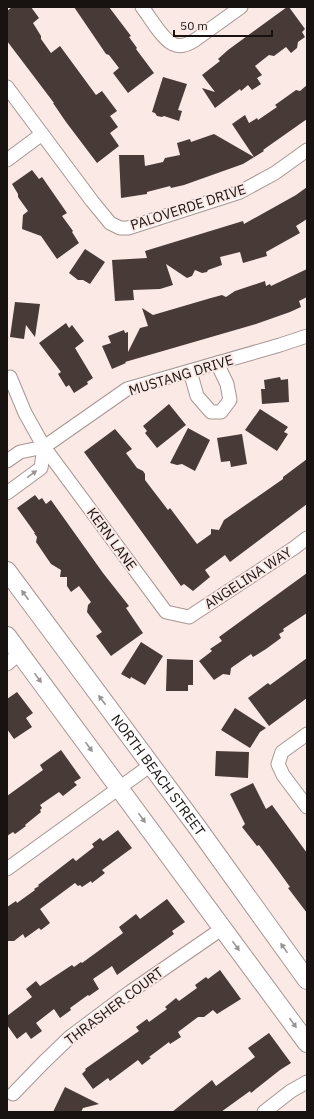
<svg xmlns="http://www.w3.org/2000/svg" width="314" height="1119" font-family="'IBM Plex Sans',sans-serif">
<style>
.building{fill:#483a37}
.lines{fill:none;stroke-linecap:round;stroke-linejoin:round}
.minor-casing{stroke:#a79693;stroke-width:15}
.secondary-casing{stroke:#a79693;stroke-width:20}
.minor{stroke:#fff;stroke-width:13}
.secondary{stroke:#fff;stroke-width:18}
.oneway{fill:#979494}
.labels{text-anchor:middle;stroke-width:4;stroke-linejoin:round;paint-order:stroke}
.street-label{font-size:14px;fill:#181211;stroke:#fbe9e6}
</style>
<rect width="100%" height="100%" fill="#fbe9e6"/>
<!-- building -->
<g class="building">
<polygon points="12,7 31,7 39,18 33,23 41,36 41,39 51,53 60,46 96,95 102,91 117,111 110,116 118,127 110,133 119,146 97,163 66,122 53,103 54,103 7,41 7,11"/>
<polygon points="74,7 109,7 131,36 129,37 137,48 136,49 154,73 128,93 113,73 119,68 109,55 106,54"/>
<polygon points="287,7 289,7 305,29 302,32 305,37 298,42 297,48 291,53 286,47 274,56 269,55 255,66 262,75 257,78 261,84 252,90 248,85 241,91 240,89 215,108 202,88 215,92 202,75 220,61 218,59 228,50"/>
<polygon points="163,77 187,84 178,110 182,111 179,121 164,116 162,117 157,116 155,113 152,112"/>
<polygon points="307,85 307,119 263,150 264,151 243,164 184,185 171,188 170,186 147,192 147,194 121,198 119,155 144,155 145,166 163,162 165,158 180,155 177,143 190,139 191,142 214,134 254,157 232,124 245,115 249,123 257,118 258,120 277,107 275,105 296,90 300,91"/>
<polygon points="32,170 39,179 42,177 67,213 62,216 73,231 72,232 79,243 57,259 41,236 22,229 23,215 28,211 18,197 18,194 12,184"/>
<polygon points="307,187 307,219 296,226 300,233 266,252 267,256 243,263 240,252 220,257 222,265 208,270 207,272 202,273 195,270 192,276 187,278 166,264 173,285 160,289 133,290 134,300 115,301 112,260 147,258 145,251 243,221 244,224 296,195"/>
<polygon points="85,249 105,262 90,284 83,280 78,280 69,273"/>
<polygon points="307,269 307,297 299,301 301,307 290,312 256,324 125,362 126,363 112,369 102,346 111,343 108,336 124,330 125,333 128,332 128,352 140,328 148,326 142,308 153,315 211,298 222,295 226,297 235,291 265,281 266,286 270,284 271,286"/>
<polygon points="15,302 40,304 35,337 26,325 24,339 10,337"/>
<polygon points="66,323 69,328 72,325 84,341 75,348 93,378 87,382 88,384 74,393 69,385 66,387 58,374 61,372 39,343"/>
<polygon points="280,377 281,380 288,379 289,402 262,404 261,389 265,389 264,380"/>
<polygon points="169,404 186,425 157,448 145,433 147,431 143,426"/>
<polygon points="260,409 288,427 284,432 288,434 277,451 245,430"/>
<polygon points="188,428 210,440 195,471 182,464 177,465 170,463"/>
<polygon points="115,429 132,449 126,453 137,468 143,471 145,474 145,480 168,510 170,508 197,544 211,534 211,529 219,530 224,520 283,479 283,477 307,459 307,504 230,562 225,555 205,570 210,577 193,591 184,584 181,586 84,452"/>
<polygon points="242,434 247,464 231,467 230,461 221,462 217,438"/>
<polygon points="35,495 39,500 42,498 46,504 51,500 103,573 129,606 126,608 143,633 111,656 96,636 102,632 87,612 88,605 91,602 79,586 71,592 67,586 67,577 60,577 61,570 51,564 36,542 37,537 34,533 35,533 17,508"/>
<polygon points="307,573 307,613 283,629 284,631 279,634 281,638 266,649 253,657 251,654 231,668 230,675 223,674 214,680 199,661 212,651 210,649 222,641 219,637"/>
<polygon points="141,642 163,656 145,685 131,677 130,679 121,674"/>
<polygon points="307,658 307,698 269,726 248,698 268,683 270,685"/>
<polygon points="167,659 193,660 193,685 188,685 188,691 166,691"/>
<polygon points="17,692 33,713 26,718 32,727 14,739 7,729 7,699"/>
<polygon points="235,708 266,728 260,732 250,748 221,730"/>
<polygon points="61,750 81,778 74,782 77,785 63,796 59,792 40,805 42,808 40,810 41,812 25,825 26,826 15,834 13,832 7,836 7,796 43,770 40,765"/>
<polygon points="216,751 249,752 248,778 215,776"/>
<polygon points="253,783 266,809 272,805 307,853 307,913 288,888 290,887 277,869 259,845 257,846 242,827 245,824 230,794"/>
<polygon points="118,830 132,848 102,870 105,873 92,883 91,881 82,887 80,885 78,886 75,883 40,909 50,923 41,930 39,928 25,938 23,934 14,941 7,941 7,907 16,901 17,903 35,890 34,889 39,886 38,885 73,858 76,861 94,847 92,844 100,838 103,841"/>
<polygon points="167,899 185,922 172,931 174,934 117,975 112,966 93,979 99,989 89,996 88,995 70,1008 71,1010 60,1018 54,1009 36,1023 42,1031 31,1039 26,1032 17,1039 7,1025 7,1016 32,997 26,989 36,981 40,986 72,965 74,967 81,962 82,963 123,933 119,927 136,914 140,919"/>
<polygon points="220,970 241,999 217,1014 213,1010 204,1017 198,1017 178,1032 181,1037 170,1044 169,1042 149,1057 151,1058 142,1065 138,1060 110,1081 108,1078 93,1089 82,1074 86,1070 85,1069 139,1031 136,1027 147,1019 149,1022 167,1009 165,1007 176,998 179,1001 197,988 195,985 206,977 208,979"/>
<polygon points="269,1033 291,1063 280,1070 251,1093 250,1091 221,1112 172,1112 212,1080 216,1086 255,1057 248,1048"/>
<polygon points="65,1087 99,1104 83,1108 81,1112 53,1112"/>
</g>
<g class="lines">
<defs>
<g id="minor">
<path d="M142,7C150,17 162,39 173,44C181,48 189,44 195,40L241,7"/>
<polyline points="7,87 92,201 110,223 120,228 128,228 240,192 275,173 307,150"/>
<polyline points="7,160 42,134"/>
<polyline points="190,371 197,396 211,412 221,412 230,400 227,384 217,363"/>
<polyline points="10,377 25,413 44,447 166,612 189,617 294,548 307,538"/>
<polyline points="7,461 20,452 44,447 127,389 280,345 307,336"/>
<polyline points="7,493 41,468 44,447"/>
<polyline points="7,664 20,653"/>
<polyline points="307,734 282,752 278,764 283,775 307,807"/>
<polyline points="7,869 151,765"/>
<polyline points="13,1094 43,1063 70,1037 130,992 223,928"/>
<polyline points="264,1112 291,1091 307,1082"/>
</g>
<g id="secondary">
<path id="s1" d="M7,571L197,827L307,980"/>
<polyline points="7,636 307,1043"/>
</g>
</defs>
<!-- minor casing -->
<use href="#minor" class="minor-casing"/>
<!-- secondary casing -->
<use href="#secondary" class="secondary-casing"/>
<!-- minor -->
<use href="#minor" class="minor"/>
<!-- secondary -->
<use href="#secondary" class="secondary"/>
</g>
<!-- one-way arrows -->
<defs><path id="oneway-solid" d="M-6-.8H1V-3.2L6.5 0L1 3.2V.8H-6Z"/></defs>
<g class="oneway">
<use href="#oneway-solid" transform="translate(32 474) rotate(-36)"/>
<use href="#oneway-solid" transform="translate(25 595) rotate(-127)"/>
<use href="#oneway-solid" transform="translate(38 678) rotate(54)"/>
<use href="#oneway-solid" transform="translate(102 700) rotate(-127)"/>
<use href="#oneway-solid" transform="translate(89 747) rotate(54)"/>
<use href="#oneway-solid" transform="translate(142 818) rotate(54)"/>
<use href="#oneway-solid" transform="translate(236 946) rotate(54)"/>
<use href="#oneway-solid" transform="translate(284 948) rotate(-126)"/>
<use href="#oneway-solid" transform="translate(293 1023) rotate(54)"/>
</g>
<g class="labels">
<!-- street labels -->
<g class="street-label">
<text transform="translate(188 207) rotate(-18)" y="5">PALOVERDE DRIVE</text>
<text transform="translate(181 375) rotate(-17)" y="5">MUSTANG DRIVE</text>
<text transform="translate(112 539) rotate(54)" y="5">KERN LANE</text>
<text transform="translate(248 578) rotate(-33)" y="5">ANGELINA WAY</text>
<text dy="5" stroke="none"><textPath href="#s1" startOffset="254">NORTH BEACH STREET</textPath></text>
<text transform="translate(114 1006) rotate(-37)" y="5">THRASHER COURT</text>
</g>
</g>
<!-- border -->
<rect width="314" height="1119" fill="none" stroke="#181211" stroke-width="16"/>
<!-- scale -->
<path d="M174 30v6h98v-6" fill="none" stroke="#181211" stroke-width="2"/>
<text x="180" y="30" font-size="12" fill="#181211" stroke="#fbe9e6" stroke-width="3" paint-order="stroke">50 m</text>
</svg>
